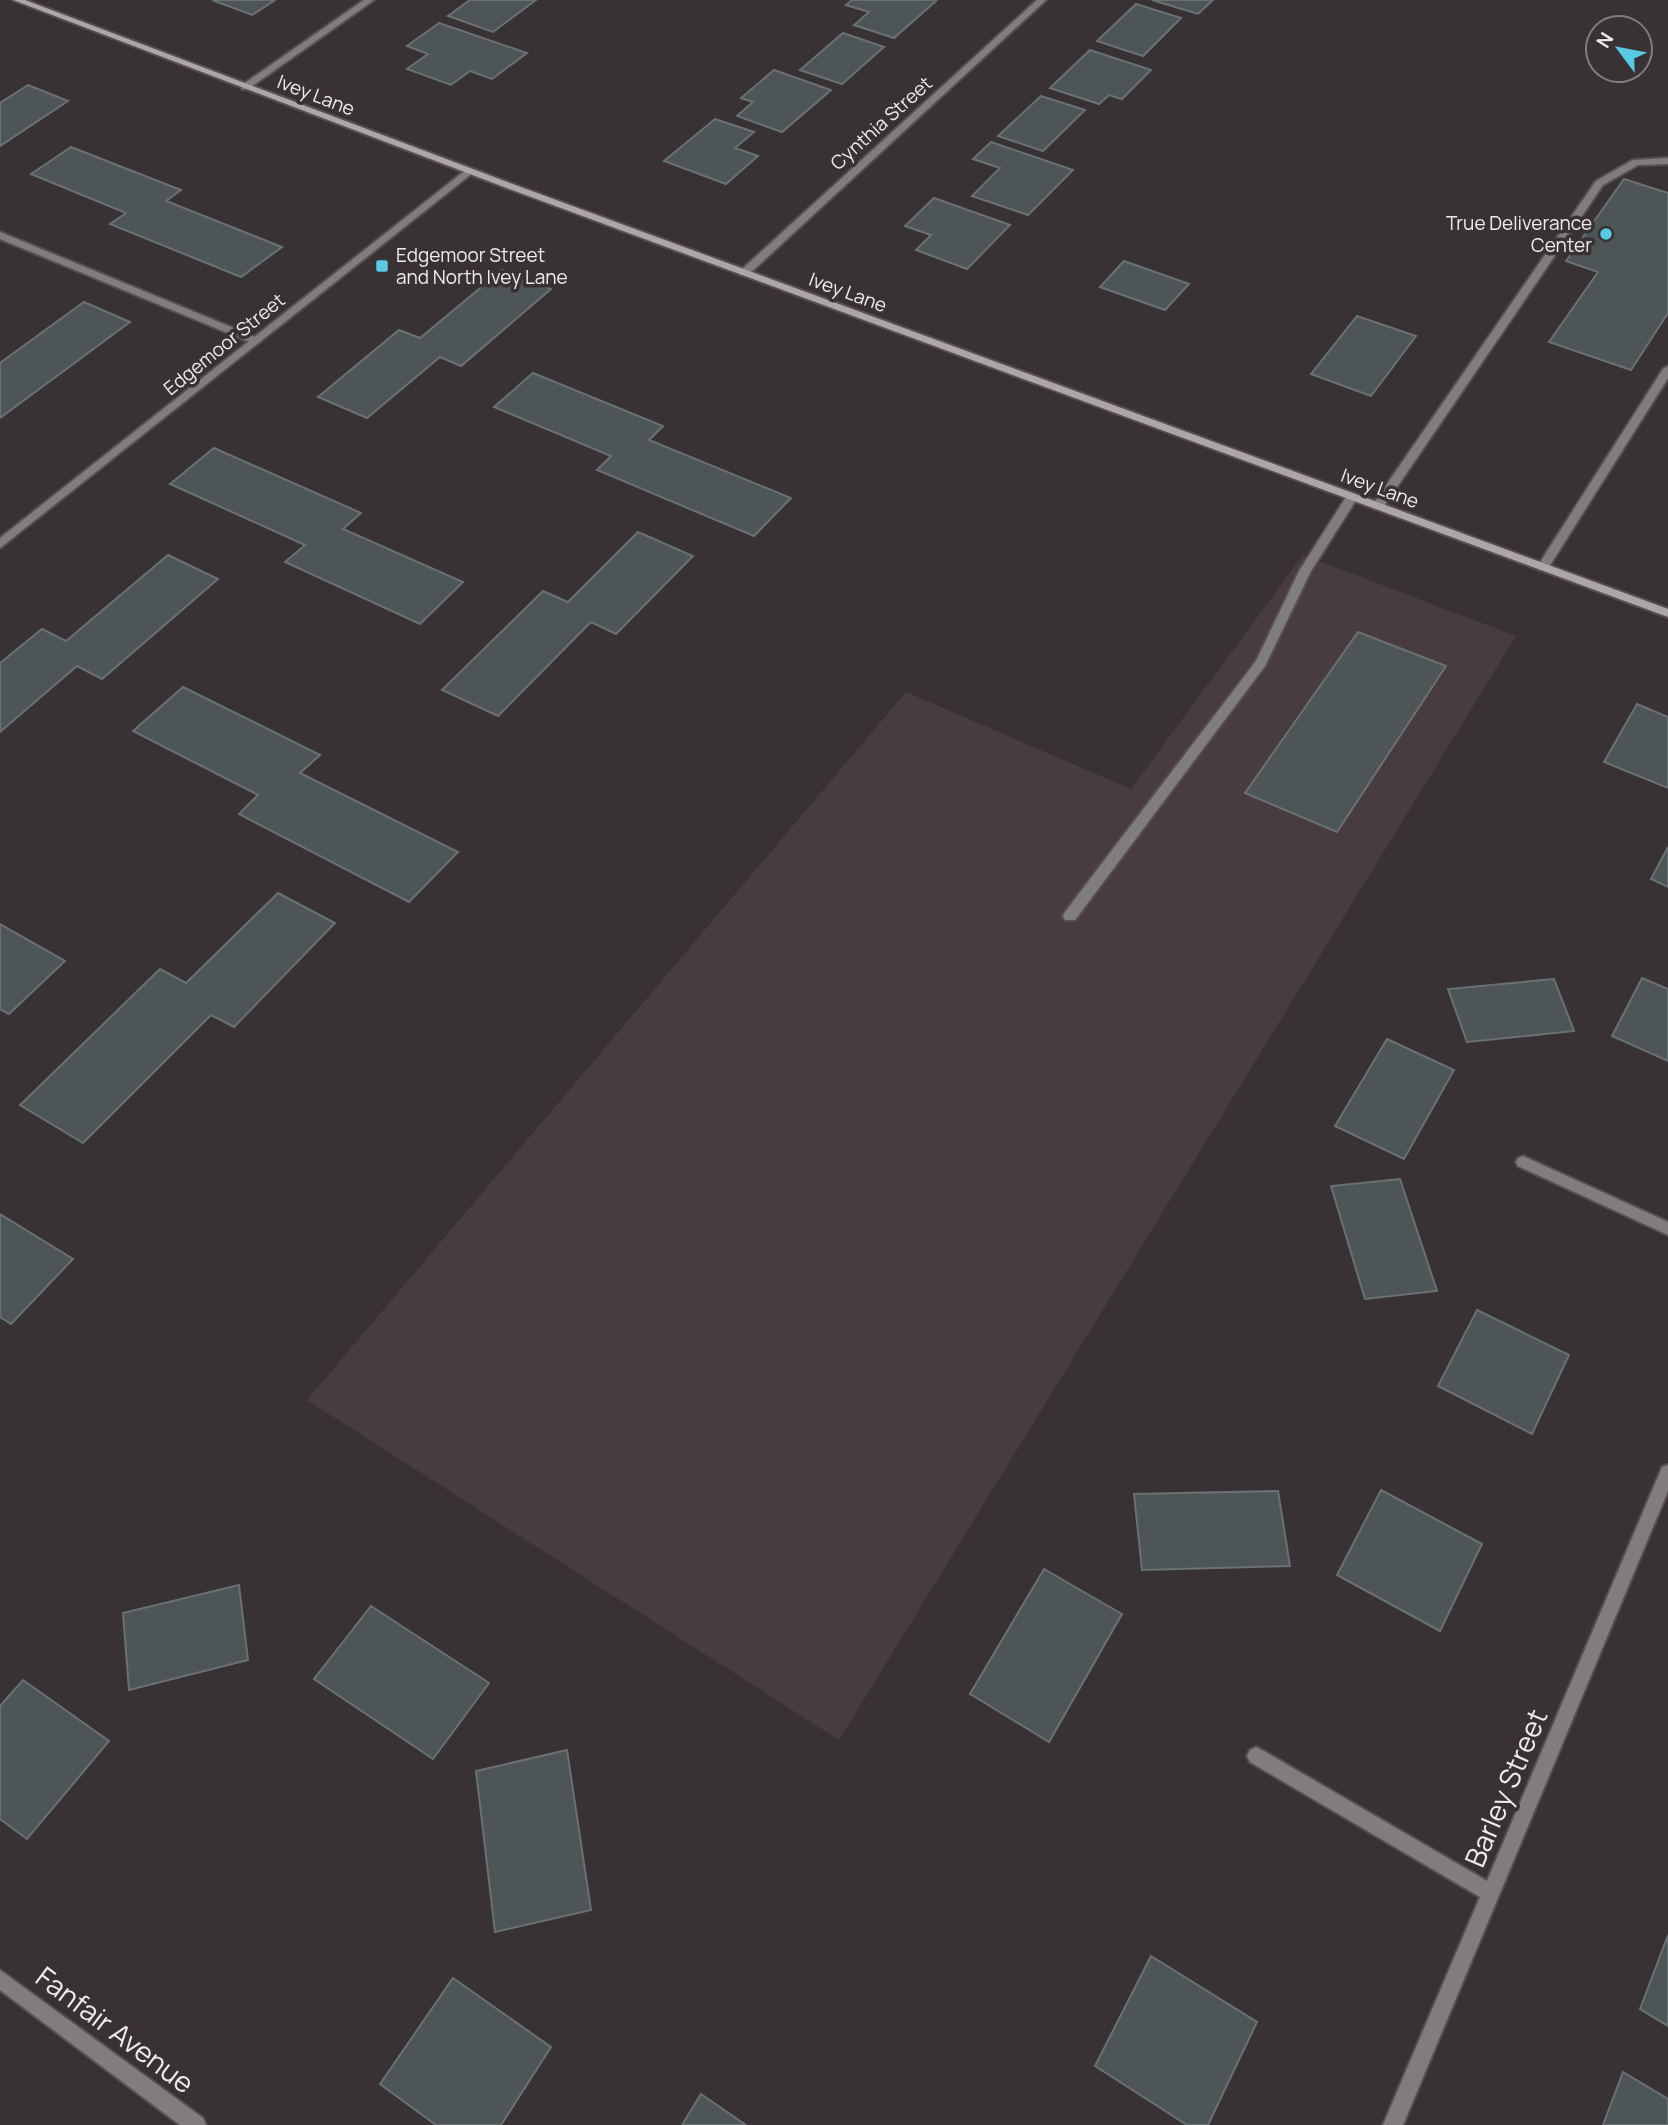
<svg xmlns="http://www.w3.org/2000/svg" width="1668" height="2125" font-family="Manrope,sans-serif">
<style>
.built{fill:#493c3f}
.building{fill:#4e5557;stroke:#6a7174;stroke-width:2}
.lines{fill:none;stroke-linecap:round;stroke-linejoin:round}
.lane-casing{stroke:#564f51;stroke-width:4}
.street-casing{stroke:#564f51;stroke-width:4}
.secondary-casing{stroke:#564f51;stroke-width:4}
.lane{fill:#817d7e;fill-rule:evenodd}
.street{fill:#817d7e;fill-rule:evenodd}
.secondary{fill:#aca6a7;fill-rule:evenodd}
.poi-dot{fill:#58c9e3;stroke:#393234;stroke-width:2.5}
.labels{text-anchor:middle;stroke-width:7;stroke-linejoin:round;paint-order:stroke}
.far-street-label{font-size:19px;fill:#efeaeb;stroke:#393234}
.far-poi-label{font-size:19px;fill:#efeaeb;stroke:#393234;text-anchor:end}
.near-street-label{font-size:28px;fill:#efeaeb;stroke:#393234}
</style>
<rect width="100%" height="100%" fill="#393234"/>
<!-- built -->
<polygon class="built" points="1303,555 1516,636 839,1740 307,1400 906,692 1131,789"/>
<!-- building -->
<g class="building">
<polygon points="212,0 275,0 252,15"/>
<polygon points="470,0 536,0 493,32 448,16"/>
<polygon points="852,0 933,0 936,1 894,38 854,25 869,12 846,5"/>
<polygon points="1152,0 1213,0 1198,14"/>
<polygon points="1136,4 1181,18 1143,56 1097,41"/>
<polygon points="439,23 527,53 492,79 470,71 451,85 407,69 428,54 407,46"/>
<polygon points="843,33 884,47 842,84 800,70"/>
<polygon points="1090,50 1151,70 1122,99 1109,95 1099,104 1050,88"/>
<polygon points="774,70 831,90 782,132 737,116 753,102 741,98"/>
<polygon points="28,85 68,101 0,146 0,103"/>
<polygon points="1041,96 1085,110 1043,151 998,136"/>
<polygon points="715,119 754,132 735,148 758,156 726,184 664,161"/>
<polygon points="991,142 1073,170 1028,215 972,196 1000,168 973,159"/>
<polygon points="71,147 181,190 166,201 282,247 241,277 110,224 126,213 31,174"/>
<polygon points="1624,179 1668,193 1668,313 1631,370 1549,342 1598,272 1566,261"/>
<polygon points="934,198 1010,225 967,269 916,250 931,235 905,226"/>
<polygon points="1124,261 1189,284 1165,310 1100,287"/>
<polygon points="502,270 551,289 461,366 440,357 367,418 318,397 399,330 420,338"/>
<polygon points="84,302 130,322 0,418 0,363"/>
<polygon points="1357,316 1416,336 1371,396 1311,374"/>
<polygon points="533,373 663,426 649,440 791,498 754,536 597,470 611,456 494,407"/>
<polygon points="214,448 361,513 343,529 463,582 420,624 285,562 305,545 170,484"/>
<polygon points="638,532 693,556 616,634 591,622 498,716 442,690 543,591 568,602"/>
<polygon points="168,555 218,579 102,679 77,666 0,732 0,663 42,629 66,641"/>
<polygon points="1358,632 1446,666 1337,832 1245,793"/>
<polygon points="183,687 320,755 300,773 458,852 409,902 239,814 258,795 133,731"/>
<polygon points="1637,704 1668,717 1668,788 1604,762"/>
<polygon points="1668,847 1668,887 1651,879"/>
<polygon points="278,893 335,923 234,1027 211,1015 83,1143 20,1105 160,969 186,983"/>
<polygon points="0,924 65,961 9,1014 0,1009"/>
<polygon points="1642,978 1668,989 1668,1061 1612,1036"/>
<polygon points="1554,979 1574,1031 1467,1042 1448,989"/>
<polygon points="1387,1039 1454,1070 1404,1159 1335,1126"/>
<polygon points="1400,1179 1437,1291 1365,1299 1331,1186"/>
<polygon points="0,1214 73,1259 11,1324 0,1317"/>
<polygon points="1477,1310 1569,1355 1532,1434 1438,1386"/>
<polygon points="1381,1490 1482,1544 1440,1631 1337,1575"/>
<polygon points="1278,1491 1290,1566 1142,1570 1134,1494"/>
<polygon points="1044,1569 1122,1614 1049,1742 970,1694"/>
<polygon points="239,1585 248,1660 129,1690 123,1613"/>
<polygon points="371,1606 489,1683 433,1759 314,1679"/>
<polygon points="23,1680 109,1741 27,1839 0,1819 0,1706"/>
<polygon points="567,1750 591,1910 495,1932 476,1771"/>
<polygon points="1668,1935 1668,2026 1640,2009"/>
<polygon points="1151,1956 1257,2022 1208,2125 1187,2125 1095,2066"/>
<polygon points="453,1978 551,2047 501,2125 436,2125 380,2084"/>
<polygon points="1623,2072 1668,2099 1668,2125 1603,2125"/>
<polygon points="701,2094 746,2125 682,2125"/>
</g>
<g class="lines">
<defs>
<g id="lane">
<polygon points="1668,158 1668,164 1638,165 1603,185 1382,509 1374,509 1374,503 1596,181 1633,160"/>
<polygon points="0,232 260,339 261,341 256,344 252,343 0,239"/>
<polygon points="1668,366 1668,378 1547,570 1539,570 1539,564 1663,369"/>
<polygon points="1352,493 1358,497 1311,571 1265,666 1075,920 1065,920 1063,916 1065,912 1256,661 1299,571 1348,494"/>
</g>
<g id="street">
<polygon points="364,0 374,0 248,89 242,89 242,85"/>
<polygon points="1037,0 1046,0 748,275 740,275 740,271"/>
<polygon points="467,169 475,171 0,548 0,538"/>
<polygon points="1523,1156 1668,1222 1668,1235 1518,1166 1516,1162 1518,1158"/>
<polygon points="1668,1465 1668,1491 1403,2125 1383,2125 1480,1897 1250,1762 1247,1756 1250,1750 1256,1747 1262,1750 1487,1881 1660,1472 1662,1467"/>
<polygon points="0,1970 203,2118 206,2125 180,2125 0,1990"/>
</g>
<polygon id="secondary" points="13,0 25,0 510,183 1668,609 1668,617 504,187"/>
</defs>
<!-- lane casing -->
<use href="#lane" class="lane-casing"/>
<!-- street casing -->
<use href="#street" class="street-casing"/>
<!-- secondary casing -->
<use href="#secondary" class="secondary-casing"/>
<!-- lane -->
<use href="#lane" class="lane"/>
<!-- street -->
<use href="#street" class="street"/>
<!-- secondary -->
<use href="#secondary" class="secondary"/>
</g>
<!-- markers -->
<g class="poi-dot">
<circle cx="1606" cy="234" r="7"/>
<rect x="375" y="259" width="14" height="14" rx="3.5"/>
</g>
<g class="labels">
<!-- far-street labels -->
<g class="far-street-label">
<text transform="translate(316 95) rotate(21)" y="7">Ivey Lane</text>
<text transform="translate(881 123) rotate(-42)" y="7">Cynthia Street</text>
<text transform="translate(848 292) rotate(20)" y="7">Ivey Lane</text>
<text transform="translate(224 344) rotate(-39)" y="7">Edgemoor Street</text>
<text transform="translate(1380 488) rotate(20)" y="7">Ivey Lane</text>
</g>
<!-- far-poi labels -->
<g class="far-poi-label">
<text x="1592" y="230">True Deliverance<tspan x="1592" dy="22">Center</tspan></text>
<text x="396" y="262" text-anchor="start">Edgemoor Street<tspan x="396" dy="22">and North Ivey Lane</tspan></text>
</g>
<!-- near-street labels -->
<g class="near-street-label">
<text transform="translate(1506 1788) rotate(-67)" y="10">Barley Street</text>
<text transform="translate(115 2030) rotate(37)" y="10">Fanfair Avenue</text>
</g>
</g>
<!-- north arrow -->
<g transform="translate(1619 49) rotate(302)"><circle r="33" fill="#393234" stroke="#827c7d" stroke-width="2"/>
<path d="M0-5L12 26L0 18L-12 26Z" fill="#58c9e3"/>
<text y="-10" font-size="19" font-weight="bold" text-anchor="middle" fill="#efeaeb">N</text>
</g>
</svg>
